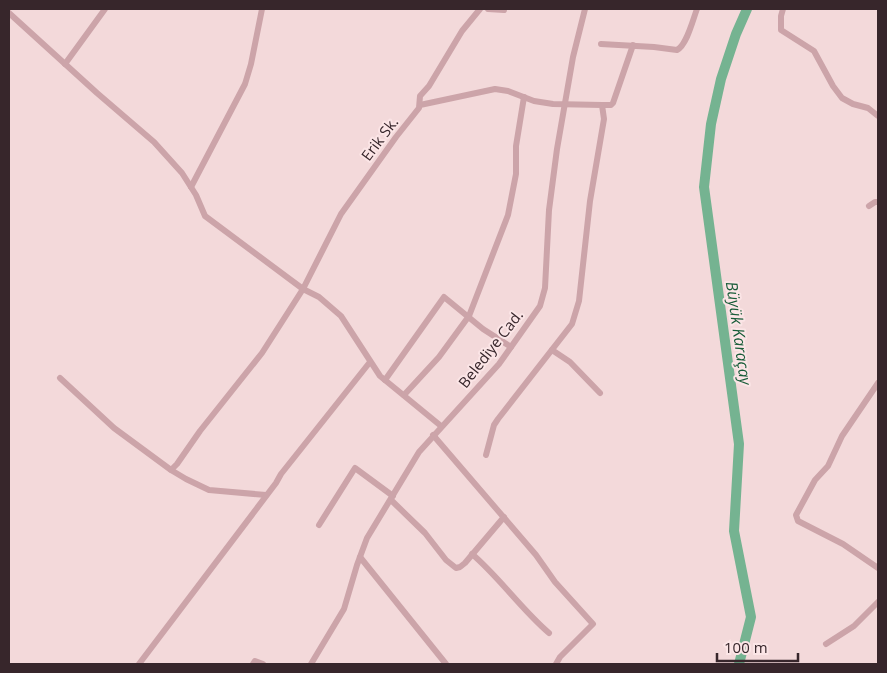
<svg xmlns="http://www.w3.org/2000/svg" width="887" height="673" font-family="'Open Sans',sans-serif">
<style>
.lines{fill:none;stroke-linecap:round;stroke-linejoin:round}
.river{stroke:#75b391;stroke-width:10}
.minor{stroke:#cca4a9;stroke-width:6}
.labels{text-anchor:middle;stroke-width:4;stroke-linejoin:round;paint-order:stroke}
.street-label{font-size:15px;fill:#37262b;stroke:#fbe5e6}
.water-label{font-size:16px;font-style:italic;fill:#185c38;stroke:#fbe5e6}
</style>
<rect width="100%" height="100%" fill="#f3d9da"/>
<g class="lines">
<!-- river -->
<polyline class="river" points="739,664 751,617 734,531 739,444 704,187 711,124 721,79 736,34 747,9"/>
<!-- minor -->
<g class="minor">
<polyline points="488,9 504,10 504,9"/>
<polyline points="783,9 781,16 781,30 814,51 833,86 842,98 853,104 868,108 878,116"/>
<polyline points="9,13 97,93 154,142 182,173 196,195 205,216 303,289 319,297 341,316 380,376 441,426"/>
<path d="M601,44L654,47L677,50C687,45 693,19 697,9"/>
<polyline points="65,64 105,9"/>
<polyline points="420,105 495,89 508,91 534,101 553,104 602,105 604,119 590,201 579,301 572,324 498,419 494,425 486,455"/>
<polyline points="602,105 611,105 613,103 633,45"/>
<polyline points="191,187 245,84 251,64 262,9"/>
<polyline points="869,206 875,202 878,202"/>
<polyline points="552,350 570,362 600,393"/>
<polyline points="60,378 114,428 171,470 186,479 209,490 266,495"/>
<polyline points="385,380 444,297 483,329 511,347"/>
<polyline points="878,383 842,436 828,466 815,480 796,515 798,521 843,544 878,568"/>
<polyline points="404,395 439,357 469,316 508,215 516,174 516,146 524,97"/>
<polyline points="433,435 536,555 555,582 593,624 560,657 556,664"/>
<polyline points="171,470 177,464 200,431 262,353 303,289 341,214 396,137 419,108 420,96 429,86 462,31 480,9"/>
<polyline points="391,500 425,533 446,560 456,568 460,567 465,563 504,517"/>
<polyline points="319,525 355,468 393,496"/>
<path d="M472,554C500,578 521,609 549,633"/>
<polyline points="360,557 446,664"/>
<polyline points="826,644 854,626 878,602"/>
<polyline points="139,664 276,483 281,474 370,362"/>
<polyline points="253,664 255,661 263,664"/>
<polyline points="311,664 344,609 357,565 367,538 419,452 499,364 540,306 545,288 549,210 557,149 573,57 585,9"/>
</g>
</g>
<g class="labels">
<!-- street labels -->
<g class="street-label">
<text transform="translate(380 139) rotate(-53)" y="5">Erik Sk.</text>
<text transform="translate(491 349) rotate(-52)" y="5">Belediye Cad.</text>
</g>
<!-- water labels -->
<g class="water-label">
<text transform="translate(739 333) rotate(82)" y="6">Büyük Karaçay</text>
</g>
</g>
<!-- border -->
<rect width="887" height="673" fill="none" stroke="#37262b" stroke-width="20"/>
<!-- scale -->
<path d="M717 653v8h81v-8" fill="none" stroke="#37262b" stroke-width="2.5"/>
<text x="724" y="653" font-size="15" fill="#37262b" stroke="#fbe5e6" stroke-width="4" paint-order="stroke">100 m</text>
</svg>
